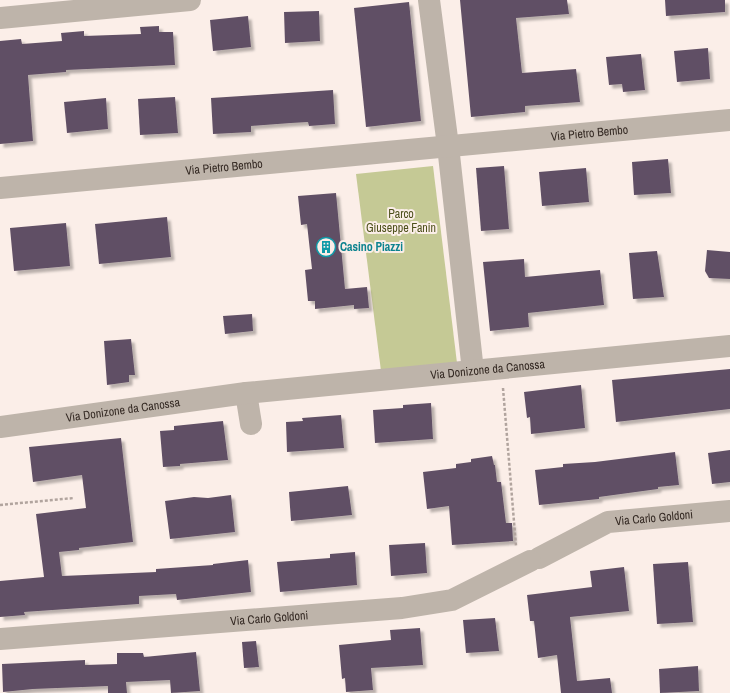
<svg xmlns="http://www.w3.org/2000/svg" width="730" height="693" font-family="'Archivo Narrow',sans-serif">
<style>
.green{fill:#c5c995}
.building{fill:#615065;filter:url(#shadow)}
.lines{fill:none;stroke-linecap:round;stroke-linejoin:round}
.path{stroke:#b1a49e;stroke-width:2.5;stroke-dasharray:3 2;stroke-linecap:butt}
.minor{stroke:#beb4aa;stroke-width:22}
.labels{text-anchor:middle;stroke-width:4;stroke-linejoin:round;paint-order:stroke}
.street-label{font-size:12px;fill:#352a24;stroke:#fbeee8}
.park-label{font-size:12px;fill:#4d501b;stroke:#fbeee8}
.culture-label{font-size:12px;font-weight:bold;fill:#0d838f;stroke:#fbeee8;text-anchor:start}
</style>
<defs>
<filter id="shadow"><feDropShadow dx="3.5" dy="3.5" stdDeviation="1" flood-color="#0004"/></filter>
</defs>
<rect width="100%" height="100%" fill="#fbeee8"/>
<!-- green -->
<polygon class="green" points="433,166 457,363 381,371 356,174"/>
<!-- building -->
<g class="building">
<polygon points="460,0 567,0 569,14 516,18 522,73 576,69 580,102 525,106 525,112 471,117"/>
<polygon points="665,0 725,0 725,12 666,16"/>
<polygon points="409,2 421,121 366,127 354,8"/>
<polygon points="319,11 320,41 285,43 284,12"/>
<polygon points="248,16 251,47 213,51 210,20"/>
<polygon points="159,26 159,32 173,32 175,65 66,70 66,72 28,75 33,141 0,144 0,41 21,39 22,44 62,41 61,33 84,31 84,36 141,34 140,27"/>
<polygon points="708,48 710,79 677,82 674,51"/>
<polygon points="641,54 645,90 623,92 622,84 609,85 606,57"/>
<polygon points="333,90 335,124 309,126 308,122 291,123 251,126 251,132 213,134 211,98"/>
<polygon points="175,97 178,133 140,135 138,99"/>
<polygon points="106,98 108,129 67,133 64,102"/>
<polygon points="668,159 671,193 634,195 632,162"/>
<polygon points="504,166 509,229 481,231 476,168"/>
<polygon points="586,168 589,202 542,206 539,172"/>
<polygon points="336,193 345,289 367,287 369,308 354,309 354,305 315,309 315,301 308,301 305,270 312,269 307,224 301,225 298,196"/>
<polygon points="167,217 171,257 99,264 95,224"/>
<polygon points="66,223 70,266 14,271 10,228"/>
<polygon points="707,250 730,252 730,279 709,278 705,271"/>
<polygon points="657,251 664,297 633,299 629,253"/>
<polygon points="524,259 525,277 600,270 604,305 528,313 529,327 490,331 483,262"/>
<polygon points="252,314 253,331 225,334 223,316"/>
<polygon points="131,339 135,375 129,375 129,382 107,385 104,341"/>
<polygon points="730,369 730,409 616,422 612,380"/>
<polygon points="581,385 585,428 531,434 530,417 527,418 524,392"/>
<polygon points="431,403 433,439 375,443 373,410 403,408 403,405"/>
<polygon points="341,415 344,448 287,452 286,422 303,421 302,418"/>
<polygon points="223,421 228,460 180,464 180,466 163,467 160,431 174,430 174,426"/>
<polygon points="121,438 133,542 79,548 79,550 59,552 62,576 156,572 156,569 213,565 213,564 248,560 251,592 177,600 176,594 139,596 139,604 24,612 25,615 0,617 0,581 44,577 36,514 86,508 82,475 33,482 29,447"/>
<polygon points="730,450 730,482 712,484 708,453"/>
<polygon points="675,452 679,485 658,487 658,489 599,497 599,499 539,505 535,470 563,467 563,464 595,462"/>
<polygon points="492,456 494,465 495,465 497,482 501,482 506,523 512,523 513,541 452,545 449,506 427,509 423,472 456,468 456,464 471,462 471,459"/>
<polygon points="348,486 352,515 291,521 289,492"/>
<polygon points="231,495 235,532 170,539 165,501 194,497 208,498"/>
<polygon points="425,543 427,573 391,576 389,545"/>
<polygon points="355,552 357,585 280,592 277,562 330,558 330,554"/>
<polygon points="688,562 693,622 657,624 653,564"/>
<polygon points="624,567 629,611 570,617 577,681 610,678 612,693 561,693 557,655 538,658 534,621 530,621 527,595 592,587 590,571"/>
<polygon points="495,618 499,651 466,653 463,620"/>
<polygon points="420,628 423,665 371,668 373,690 346,692 345,678 342,679 339,645 391,640 390,630"/>
<polygon points="256,641 259,667 244,668 242,642"/>
<polygon points="196,652 200,691 171,693 170,680 126,682 127,693 108,693 108,686 33,689 3,692 2,664 85,660 85,665 117,664 117,653 143,653 144,657"/>
<polygon points="698,666 699,691 660,693 659,669"/>
</g>
<g class="lines">
<!-- path -->
<g class="path">
<polyline points="503,388 516,546"/>
<polyline points="0,505 74,498"/>
</g>
<!-- minor -->
<g class="minor">
<polyline points="429,0 448,146 473,371"/>
<polyline points="0,18 190,0"/>
<path id="s1" d="M0,188L730,120"/>
<polyline points="246,393 251,424"/>
<path id="s2" d="M0,427L246,393L730,346"/>
<path id="s3" d="M539,558L608,522L730,511"/>
<path id="s4" d="M0,639L402,608L452,600L530,561"/>
</g>
</g>
<!-- icons -->
<defs>
<symbol id="building-ring" viewBox="-11 -11 22 22"><circle r="9.5" fill="#fbeee8" stroke="#0f9aa8" stroke-width="1.5"/><path d="M-4-6H4V6H1V3H-1V6H-4ZM-2.5-4.3h1.7v1.8h-1.7ZM.8-4.3h1.7v1.8H.8ZM-2.5-1h1.7V.8h-1.7ZM.8-1h1.7V.8H.8Z" fill="#0f9aa8"/></symbol>
</defs>
<g fill-rule="evenodd">
<use href="#building-ring" x="315" y="236" width="22" height="22"/>
</g>
<g class="labels">
<!-- street labels -->
<g class="street-label">
<text dy="4" stroke="none"><textPath href="#s1" startOffset="592">Via Pietro Bembo</textPath></text>
<text dy="4" stroke="none"><textPath href="#s1" startOffset="225">Via Pietro Bembo</textPath></text>
<text dy="4" stroke="none"><textPath href="#s2" startOffset="491">Via Donizone da Canossa</textPath></text>
<text dy="4" stroke="none"><textPath href="#s2" startOffset="124">Via Donizone da Canossa</textPath></text>
<text dy="4" stroke="none"><textPath href="#s3" startOffset="124">Via Carlo Goldoni</textPath></text>
<text dy="4" stroke="none"><textPath href="#s4" startOffset="270">Via Carlo Goldoni</textPath></text>
</g>
<!-- park labels -->
<g class="park-label">
<text x="401" y="218">Parco<tspan x="401" dy="14">Giuseppe Fanin</tspan></text>
</g>
<!-- culture labels -->
<g class="culture-label">
<text x="340" y="251">Casino Piazzi</text>
</g>
</g>
</svg>
